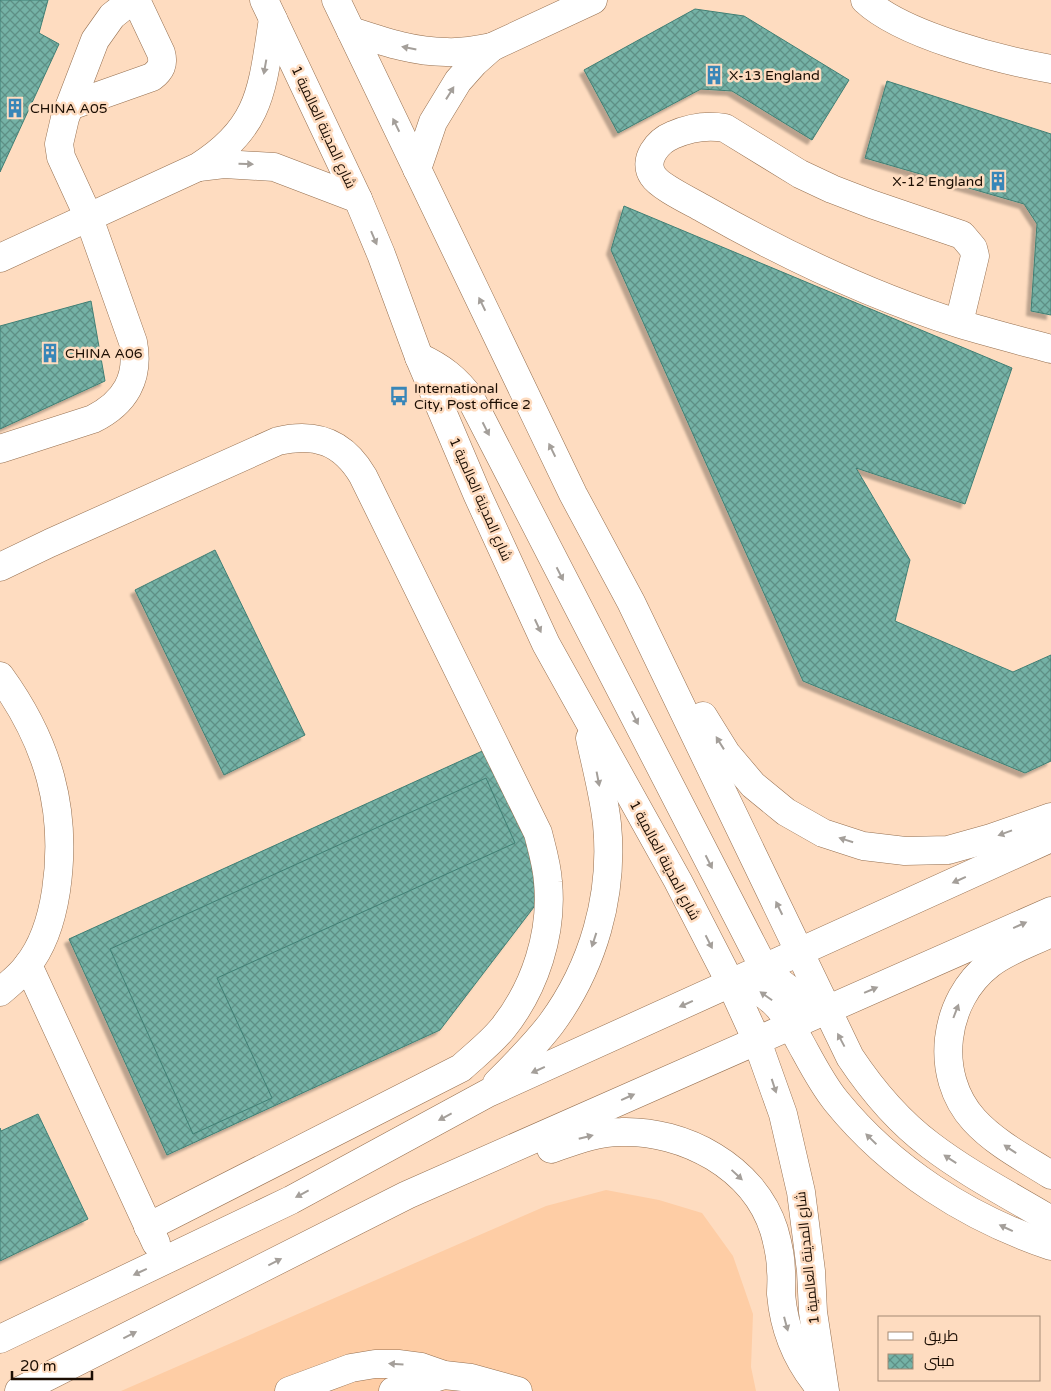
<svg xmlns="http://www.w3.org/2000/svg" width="1051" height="1391" font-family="'Varela Round',Cairo,sans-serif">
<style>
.built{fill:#fecda5}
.building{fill:url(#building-cross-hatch);stroke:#417f74;filter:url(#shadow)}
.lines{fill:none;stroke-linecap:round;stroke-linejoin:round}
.minor-casing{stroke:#956f4f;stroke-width:29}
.minor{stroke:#fff;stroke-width:28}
.oneway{fill:#a49f9a}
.labels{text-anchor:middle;stroke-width:5;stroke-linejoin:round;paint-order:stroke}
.poi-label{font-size:14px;fill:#1c0e03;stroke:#fedcc0;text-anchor:start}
.street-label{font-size:14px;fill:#1c0e03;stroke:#fedcc0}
</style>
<defs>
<pattern id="building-cross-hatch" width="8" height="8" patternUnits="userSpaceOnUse" patternTransform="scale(1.25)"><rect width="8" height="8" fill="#74b2a6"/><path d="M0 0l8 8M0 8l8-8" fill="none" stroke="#5e8f85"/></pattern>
<filter id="shadow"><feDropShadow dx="-4.5" dy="4.5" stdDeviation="1" flood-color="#0004"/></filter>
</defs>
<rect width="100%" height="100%" fill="#fedcc0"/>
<!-- built -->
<polygon class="built" points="606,1190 659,1200 702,1213 733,1256 753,1314 751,1367 756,1391 121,1391 546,1206"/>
<!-- building -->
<g class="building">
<polygon points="0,0 48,0 39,33 59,44 0,172"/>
<polygon points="695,9 744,16 849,80 812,140 732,91 701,89 618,133 584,70"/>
<polygon points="887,81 1051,134 1051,315 1031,311 1037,224 1024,204 865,158"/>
<polygon points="624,206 1012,368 965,504 856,468 910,560 895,621 1013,672 1051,655 1051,761 1025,773 803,681 611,250"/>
<polygon points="91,301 105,381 0,429 0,326"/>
<polygon points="215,550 305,735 224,775 135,590"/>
<polygon points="489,748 533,852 537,903 440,1030 167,1155 69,939"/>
<polygon points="486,778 515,843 217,978 272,1098 193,1134 110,949"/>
<polygon points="38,1114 88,1219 0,1261 0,1128 1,1131"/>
</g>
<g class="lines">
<defs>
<g id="minor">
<polyline points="264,0 358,199 381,254 419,357 478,496 546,644 678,881 731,984 757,1041 783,1114 801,1192 811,1271 813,1312 825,1391"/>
<path d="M336,0L573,494L631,602L850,1057C872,1090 898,1121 930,1145C968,1174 1011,1196 1051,1220"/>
<path d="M865,0C902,35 1000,60 1051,69"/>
<path d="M351,31C382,41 413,52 446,52C461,53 477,50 492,47"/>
<path d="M70,106L152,77C161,70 164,64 161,53L136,0"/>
<polyline points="199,167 224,164 274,167 358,199"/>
<polyline points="417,169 433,122 458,81 474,63 492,47 593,0"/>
<path d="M0,258L198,167C262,127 262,88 273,19"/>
<path d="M959,323L975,256L973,248L962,235L871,204L832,189L800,174L725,128C708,125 689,128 673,135C658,141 642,160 653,176C660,187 692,202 704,209C785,255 871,296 960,324C990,333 1021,341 1051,349"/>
<path d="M419,357C441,367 457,379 471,399L764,968C782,986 802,1000 826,1009"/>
<path d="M0,449L93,419C125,403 140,378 133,342L89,218L61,157L59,144L65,118L95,40L112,16L132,0"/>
<path d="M0,567L50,543L278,441C316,432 343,442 363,476L538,833C542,849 547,865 548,882C553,933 535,988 503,1028C491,1043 475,1055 461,1068L148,1227"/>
<path d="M0,676C48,742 68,810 56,891C52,917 44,945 27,966C20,976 9,984 0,992"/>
<polyline points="703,716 726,753 753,785 786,812 823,833 863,846 905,851 948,850 991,838 1051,817"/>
<path d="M1051,933C1031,943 1008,950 990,964C943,1000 933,1075 974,1120C995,1143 1024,1158 1051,1175"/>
<polyline points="28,965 156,1243"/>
<path d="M747,986C777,997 786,1016 800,1042C811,1062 822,1084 836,1101C891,1169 968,1218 1051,1246"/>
<path d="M497,1083C516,1064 535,1045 551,1024C593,967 614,895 607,824C604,796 596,766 590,738"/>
<path d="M551,1149C574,1141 596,1132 621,1132C684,1130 754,1167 774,1230C778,1244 781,1258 781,1271C782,1279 781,1287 781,1294C784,1329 797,1361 820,1388"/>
<polyline points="0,1339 291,1200 488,1093 1051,838"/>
<polyline points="19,1391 407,1195 1051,911"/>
<polyline points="289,1391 351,1368 375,1364 398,1364 421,1367 444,1375 471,1378 518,1391"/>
<polyline points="393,1391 444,1375"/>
</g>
</defs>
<!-- minor casing -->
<use href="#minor" class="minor-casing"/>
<!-- minor -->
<use href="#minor" class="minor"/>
</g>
<!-- one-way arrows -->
<defs><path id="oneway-solid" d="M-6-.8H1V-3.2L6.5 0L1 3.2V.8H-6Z" transform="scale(1.25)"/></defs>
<g class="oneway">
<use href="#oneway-solid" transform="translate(409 48) rotate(-169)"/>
<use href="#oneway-solid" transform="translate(265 67) rotate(100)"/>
<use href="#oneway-solid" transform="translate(450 93) rotate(-58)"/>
<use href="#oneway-solid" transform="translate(396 125) rotate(-116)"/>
<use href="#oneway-solid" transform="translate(246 164) rotate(2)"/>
<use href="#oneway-solid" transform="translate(374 238) rotate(67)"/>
<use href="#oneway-solid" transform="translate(482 304) rotate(-116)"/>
<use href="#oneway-solid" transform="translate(486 429) rotate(63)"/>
<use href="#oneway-solid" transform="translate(552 450) rotate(-116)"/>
<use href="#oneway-solid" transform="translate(560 574) rotate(63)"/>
<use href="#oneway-solid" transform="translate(538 626) rotate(65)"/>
<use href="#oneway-solid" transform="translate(635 718) rotate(63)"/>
<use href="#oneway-solid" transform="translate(720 743) rotate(-122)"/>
<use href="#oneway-solid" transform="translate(598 779) rotate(79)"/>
<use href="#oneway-solid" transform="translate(1005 833) rotate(160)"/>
<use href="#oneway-solid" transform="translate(846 840) rotate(-162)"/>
<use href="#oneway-solid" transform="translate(709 862) rotate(63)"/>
<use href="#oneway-solid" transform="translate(959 880) rotate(156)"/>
<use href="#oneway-solid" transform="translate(779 908) rotate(-116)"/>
<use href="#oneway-solid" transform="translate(1020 925) rotate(-24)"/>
<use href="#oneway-solid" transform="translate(594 940) rotate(108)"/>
<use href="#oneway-solid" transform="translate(709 942) rotate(63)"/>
<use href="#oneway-solid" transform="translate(871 990) rotate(-23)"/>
<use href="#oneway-solid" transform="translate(766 996) rotate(-145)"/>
<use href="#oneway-solid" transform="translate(686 1004) rotate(156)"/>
<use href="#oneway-solid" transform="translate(956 1011) rotate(-69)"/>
<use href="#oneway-solid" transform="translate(841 1040) rotate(-118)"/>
<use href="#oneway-solid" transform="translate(538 1070) rotate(156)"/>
<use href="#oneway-solid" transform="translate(774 1086) rotate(72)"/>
<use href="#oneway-solid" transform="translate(628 1097) rotate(-24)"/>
<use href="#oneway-solid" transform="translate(445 1117) rotate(152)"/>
<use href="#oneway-solid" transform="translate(586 1137) rotate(-14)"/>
<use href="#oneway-solid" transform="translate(871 1139) rotate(-136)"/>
<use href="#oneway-solid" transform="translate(1010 1149) rotate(-146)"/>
<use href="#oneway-solid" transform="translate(950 1159) rotate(-147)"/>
<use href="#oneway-solid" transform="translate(737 1175) rotate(43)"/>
<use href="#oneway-solid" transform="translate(302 1194) rotate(152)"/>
<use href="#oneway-solid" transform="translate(1006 1228) rotate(-155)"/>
<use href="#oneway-solid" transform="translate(275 1262) rotate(-27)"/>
<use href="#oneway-solid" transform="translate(140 1272) rotate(155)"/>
<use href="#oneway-solid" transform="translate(786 1324) rotate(75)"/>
<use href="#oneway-solid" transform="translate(130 1335) rotate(-27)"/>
<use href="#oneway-solid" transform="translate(396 1364) rotate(-176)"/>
</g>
<!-- icons -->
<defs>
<symbol id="building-bare" viewBox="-9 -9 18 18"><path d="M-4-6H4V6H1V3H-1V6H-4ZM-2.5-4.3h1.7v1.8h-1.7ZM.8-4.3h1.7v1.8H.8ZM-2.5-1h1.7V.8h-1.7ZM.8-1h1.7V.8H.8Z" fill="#3886b8" stroke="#fedcc0" stroke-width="2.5" paint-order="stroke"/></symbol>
<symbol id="bus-bare" viewBox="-9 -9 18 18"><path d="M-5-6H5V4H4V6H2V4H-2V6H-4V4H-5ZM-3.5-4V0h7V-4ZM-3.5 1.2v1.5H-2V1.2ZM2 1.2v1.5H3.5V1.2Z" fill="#3886b8" stroke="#fedcc0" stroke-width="2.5" paint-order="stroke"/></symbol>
</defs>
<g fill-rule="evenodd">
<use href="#building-bare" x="700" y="61" width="28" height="28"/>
<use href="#building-bare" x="1" y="94" width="28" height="28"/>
<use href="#building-bare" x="984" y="167" width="28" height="28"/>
<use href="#building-bare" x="36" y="339" width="28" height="28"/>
<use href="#bus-bare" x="385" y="382" width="28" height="28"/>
</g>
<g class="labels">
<!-- poi labels -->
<g class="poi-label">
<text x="729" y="80">X-13 England</text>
<text x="30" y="113">CHINA A05</text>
<text x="983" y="186" text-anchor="end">X-12 England</text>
<text x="65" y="358">CHINA A06</text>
<text x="414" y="393">International<tspan x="414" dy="16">City, Post office 2</tspan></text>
</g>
<!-- street labels -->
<g class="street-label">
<text transform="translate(324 127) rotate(65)" y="5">شارع المدينة العالمية 1</text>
<text transform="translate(481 499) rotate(66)" y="5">شارع المدينة العالمية 1</text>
<text transform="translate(665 860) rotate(62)" y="5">شارع المدينة العالمية 1</text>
<text transform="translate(807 1258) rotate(-96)" y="5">شارع المدينة العالمية 1</text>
</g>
</g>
<!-- legend -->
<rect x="878" y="1316" width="162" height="65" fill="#fedcc0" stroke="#a48a74"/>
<rect x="888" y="1332" width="25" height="8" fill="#ffffff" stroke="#a48a74"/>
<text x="924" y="1341" font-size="15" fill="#1c0e03">طريق</text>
<rect x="888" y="1354" width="25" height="15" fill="url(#building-cross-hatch)" stroke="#a48a74"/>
<text x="924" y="1366" font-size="15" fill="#1c0e03">مبنى</text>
<!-- scale -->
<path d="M12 1371v8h80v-8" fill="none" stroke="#1c0e03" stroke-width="2.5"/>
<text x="20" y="1371" font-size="15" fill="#1c0e03" stroke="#fedcc0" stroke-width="4" paint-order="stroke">20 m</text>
</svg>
